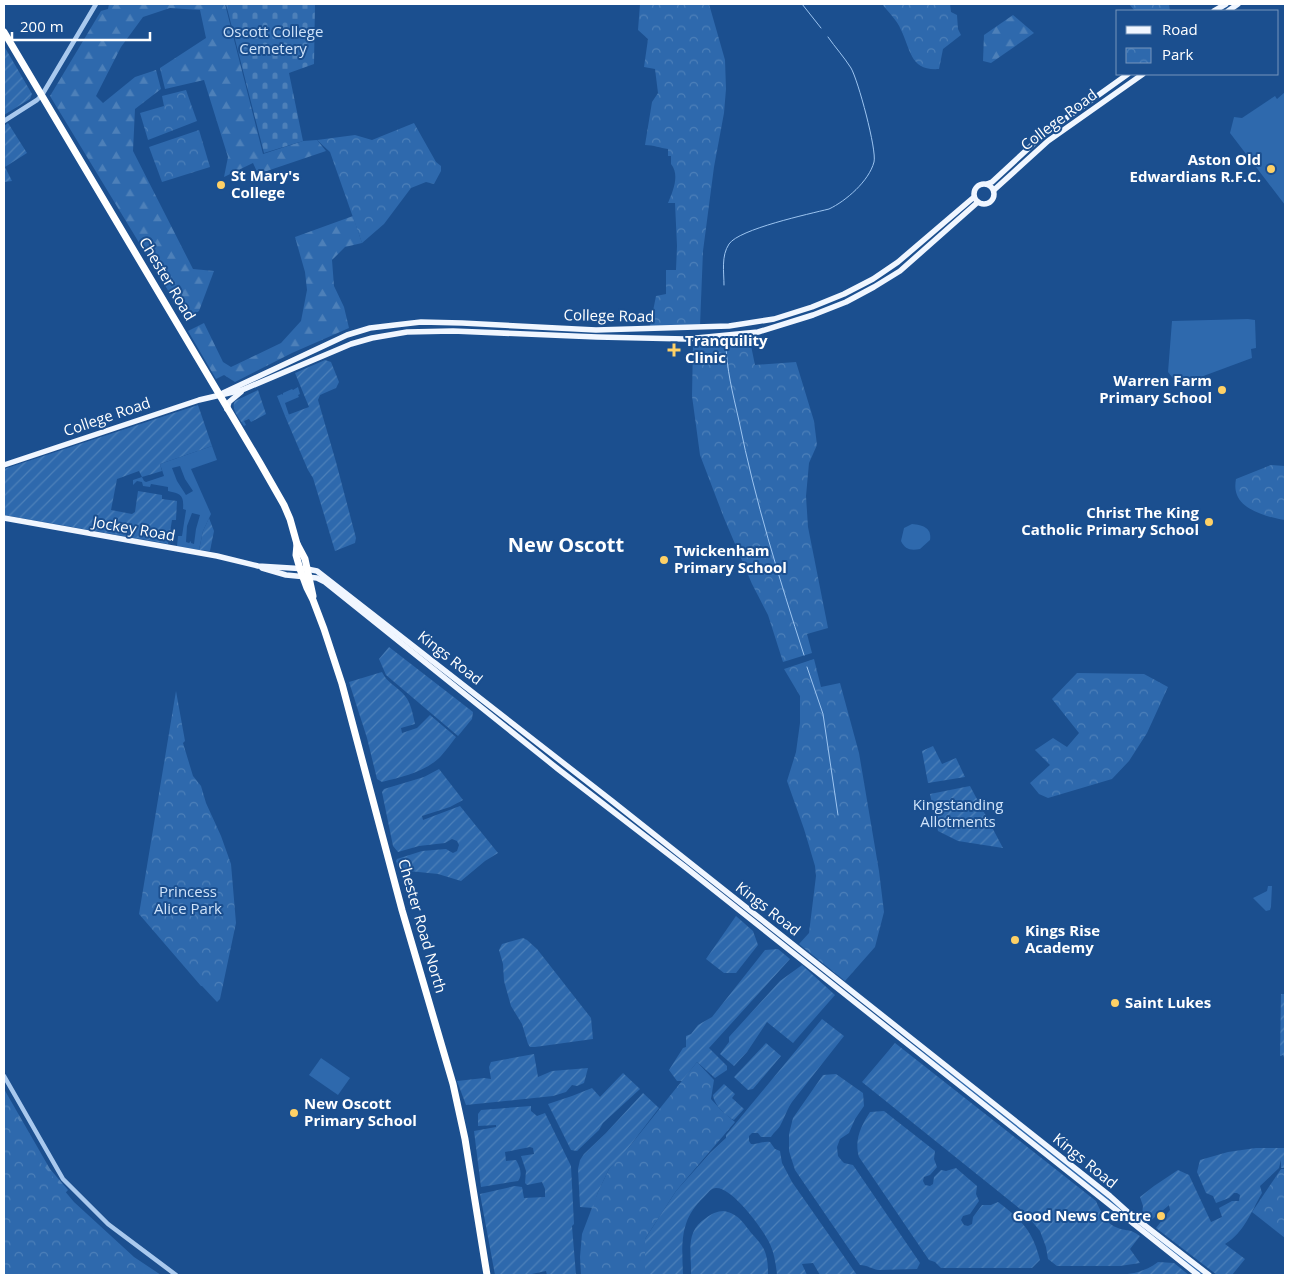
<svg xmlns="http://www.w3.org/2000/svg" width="1289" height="1279" font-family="'Open Sans',sans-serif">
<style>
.grass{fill:#2e69ad;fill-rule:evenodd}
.forest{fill:url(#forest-firs)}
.cemetery{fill:url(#cemetery-stones)}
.park{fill:url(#park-crowns)}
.garden{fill:url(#garden-furrows)}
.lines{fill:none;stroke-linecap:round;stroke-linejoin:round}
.stream{stroke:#9cc4f0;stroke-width:1}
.minor{stroke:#a9c9ee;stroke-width:4.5}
.major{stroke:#f0f6ff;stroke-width:5.5}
.highway{stroke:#fff;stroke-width:7}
.poi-dot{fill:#ffd166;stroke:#1b4f8f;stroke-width:2}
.labels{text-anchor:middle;stroke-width:4;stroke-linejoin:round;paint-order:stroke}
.park-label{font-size:15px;fill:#cfe3fa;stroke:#1b4f8f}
.street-label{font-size:15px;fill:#fff;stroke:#1b4f8f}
.poi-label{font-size:15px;font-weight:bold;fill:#fff;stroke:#1b4f8f;text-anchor:start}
.district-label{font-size:20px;font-weight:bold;fill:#fff;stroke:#1b4f8f}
</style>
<defs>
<pattern id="forest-firs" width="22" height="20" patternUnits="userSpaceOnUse" patternTransform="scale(1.25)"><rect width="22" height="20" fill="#2e69ad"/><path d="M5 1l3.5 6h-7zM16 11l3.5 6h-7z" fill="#4d80b9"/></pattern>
<pattern id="cemetery-stones" width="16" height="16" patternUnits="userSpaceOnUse" patternTransform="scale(1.25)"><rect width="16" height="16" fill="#2e69ad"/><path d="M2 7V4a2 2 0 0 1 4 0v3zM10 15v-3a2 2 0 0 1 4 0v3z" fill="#4d80b9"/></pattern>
<pattern id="park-crowns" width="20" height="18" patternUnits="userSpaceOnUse" patternTransform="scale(1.25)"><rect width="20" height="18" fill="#2e69ad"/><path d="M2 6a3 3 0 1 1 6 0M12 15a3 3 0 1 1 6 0" fill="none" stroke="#4d80b9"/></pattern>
<pattern id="garden-furrows" width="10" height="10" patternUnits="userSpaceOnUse" patternTransform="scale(1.25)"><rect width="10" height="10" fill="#2e69ad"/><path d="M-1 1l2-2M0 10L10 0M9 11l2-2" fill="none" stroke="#4d80b9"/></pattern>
</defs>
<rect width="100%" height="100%" fill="#1b4f8f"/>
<!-- grass -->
<g class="grass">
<polygon points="1285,92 1285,205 1230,133 1234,117 1242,118 1275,96 1277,99"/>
<polygon points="1248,319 1255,320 1256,348 1251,349 1252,358 1190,381 1188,377 1176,382 1168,372 1172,321"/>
<polygon points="298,387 300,394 298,395 299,397 285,403 289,415 285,416 277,396 282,394 283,395 283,393 292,389 293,390"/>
<path d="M212,446L217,460L191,469L211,514L203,531L199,550L177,546L178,536H182L186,510L183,509C184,495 181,494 168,491V487L151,484L150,487L143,486L142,482L137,481L133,485V480L142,477L144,481L146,482L164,476L160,464ZM180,466L185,479L193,491L186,495L177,481L172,468ZM192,513L200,515L196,529L194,544L191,543V541L189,543L186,542L187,526Z"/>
<path d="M912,524C923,525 932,528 930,540L920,549C910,551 905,549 901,541L904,528Z"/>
<polygon points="1268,886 1272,886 1271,907 1270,910 1266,911 1253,898 1267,891"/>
<polygon points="878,1018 947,1070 1205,1275 1199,1275"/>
<polygon points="321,1058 350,1078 338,1095 309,1075"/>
</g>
<!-- forest -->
<g class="forest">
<polygon points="109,4 225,4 263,154 303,141 317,140 326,151 258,174 253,163 224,177 228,157 204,80 165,89 160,68 206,38 200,10 170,8 143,17 121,47 96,96 103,103 135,77 156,70 161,89 135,109 133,151 193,269 214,271 199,311 186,320 50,96 101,11 108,9"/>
<polygon points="1013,15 1034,33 991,63 983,61 984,35"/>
<polygon points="353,216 362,243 345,247 332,260 334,286 344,307 349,328 292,353 235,382 224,375 216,379 188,331 204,323 223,362 231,367 281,343 301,321 307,290 305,272 295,237"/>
<polygon points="4,1089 50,1169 68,1190 60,1199 4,1132"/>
</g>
<!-- cemetery -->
<polygon class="cemetery" points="226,4 315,4 314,64 289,73 303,141 264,153"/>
<!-- park -->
<g class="park">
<path d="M640,4H709L725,60L726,89L724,113L714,167L703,251L700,326H650L656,296L666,294V270H676L677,246L675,203H668C673,191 680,175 671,164V156H668V149C660,148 654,145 645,145L652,102L658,93L655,69L644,67L648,39L638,30Z"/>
<path d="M882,4H950L951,12L957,15L958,29L961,35L943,49L939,69C910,71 911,50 901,30C897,20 888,12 882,4Z"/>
<polygon points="1129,4 1169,4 1170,11 1135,11"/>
<polygon points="186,90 197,121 148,140 140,113 164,106 162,96"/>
<polygon points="414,123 436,162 441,166 441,171 434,184 426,182 411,188 384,224 362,243 330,152 317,140 355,135 372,140"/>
<polygon points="199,130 210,167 162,182 149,147"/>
<polygon points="749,336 755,365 796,362 814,421 817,445 809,463 806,496 808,527 828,628 807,634 812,653 783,662 768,615 752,584 724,518 700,455 692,396 693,343"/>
<path d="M1271,465L1285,466V520C1271,518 1243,511 1237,495C1235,490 1235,485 1236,479Z"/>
<polygon points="814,659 821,687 840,683 859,753 879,871 884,912 875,947 845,981 799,944 809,933 816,876 815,866 804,829 787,781 796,752 800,723 800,696 784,669"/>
<polygon points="1077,673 1144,674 1168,687 1147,733 1129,761 1112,779 1048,798 1039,794 1030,783 1050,765 1035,750 1053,738 1067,747 1079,733 1052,699"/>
<polygon points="176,691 185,741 183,743 193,776 201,786 206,803 221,836 231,864 236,923 220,999 217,1002 202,986 201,986 139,914"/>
<polygon points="697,1062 714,1080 711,1099 722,1111 735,1122 676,1191 645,1239 645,1275 581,1275 580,1257 582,1234 598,1192 609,1169 629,1147"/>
<polygon points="4,1092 42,1164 74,1202 134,1257 161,1275 4,1275"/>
<polygon points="1281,1169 1285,1169 1285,1238 1252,1212"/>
</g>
<!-- garden -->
<g class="garden">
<polygon points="4,46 32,94 30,99 4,115"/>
<polygon points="8,123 27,153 5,167 12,181 4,182 4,126"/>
<polygon points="325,360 331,362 339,382 336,388 320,395 318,400 336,462 356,538 355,543 335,551 313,478 308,470 285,416 309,407 295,373"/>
<path d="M258,390L266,414L251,422L249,419L244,421L246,425L244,426C240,419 230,409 235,401Z"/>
<polygon points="198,405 212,446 160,464 162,471 142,477 139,471 117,479 111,510 132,514 135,512 138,491 162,495 162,499 177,501 176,520 172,520 168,544 4,515 4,469"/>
<polygon points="209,518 214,531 210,551 199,550 203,531"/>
<polygon points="389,647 473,712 472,719 458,736 386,675 379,659"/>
<path d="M382,672C387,683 398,687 405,696C411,703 413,715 415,724L401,728L402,733L417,728L430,715L456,737C451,744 446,750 441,756C426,772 401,777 382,782L377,779L367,738L349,682Z"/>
<polygon points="933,746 942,764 956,758 965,777 928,783 922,751"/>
<polygon points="439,769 463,800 450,807 422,816 423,820 460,806 498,853 485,861 461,881 438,874 399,870 396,861 397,859 422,851 446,849 453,853 457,851 459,845 457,841 452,839 445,843 419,846 398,852 393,846 382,792 384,789 424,777"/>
<polygon points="970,786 1003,848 958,841 938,831 930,794"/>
<polygon points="736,916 753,931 758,945 736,973 724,973 706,959"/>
<polygon points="523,938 527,940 537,949 591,1018 593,1039 535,1047 530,1047 528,1044 522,1024 511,1006 504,981 503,964 499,950 502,944"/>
<polygon points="778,949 790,959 709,1048 727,1066 727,1070 715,1078 697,1062 682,1081 677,1081 669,1070 683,1048 686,1047 686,1036 691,1034 698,1025 712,1017 765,950"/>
<polygon points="802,965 835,995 793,1043 767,1022 747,1052 734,1066 720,1054 729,1042 729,1037 780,981"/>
<polygon points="1281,994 1285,994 1285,1060 1283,1055 1280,1056"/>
<path d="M822,1019L844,1036L792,1102C787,1109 785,1117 781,1124C779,1129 774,1132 771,1137H761L758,1133H752L749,1136V1141L751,1144C757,1145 762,1141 770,1142L775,1149L780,1151L782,1163L792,1182L857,1275H820L813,1263L802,1264L807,1275H777C776,1264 774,1252 769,1242C762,1228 732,1187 716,1188C711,1188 708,1193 704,1197C679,1220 682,1244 683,1275H645V1239L676,1191L711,1152L726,1138V1135Z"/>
<polygon points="766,1043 781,1056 753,1089 748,1090 734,1077"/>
<path d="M895,1043L1096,1201C1101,1212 1106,1224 1118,1228C1129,1232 1129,1228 1140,1236L1130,1249L1140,1263L1120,1266H1057L1048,1259L1046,1247L1040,1231L1025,1213L862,1082Z"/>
<polygon points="534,1054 538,1077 552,1071 588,1068 584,1083 577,1086 572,1085 566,1092 553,1096 466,1105 457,1081 484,1078 491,1079 489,1067 491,1062"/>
<polygon points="623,1073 640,1089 603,1123 599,1130 577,1151 571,1150 548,1104 572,1096 592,1088 600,1097"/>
<path d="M836,1074L863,1093L864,1106L855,1119L849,1133L840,1139L837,1147L838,1156L842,1161L844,1163L853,1165L920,1263L917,1269L878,1270C872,1269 867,1265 860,1265L795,1170L789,1151V1134L793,1118L823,1075Z"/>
<path d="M724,1084L735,1094L732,1098L744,1109L734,1120C726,1116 714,1105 713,1095Z"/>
<polygon points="643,1093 659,1108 622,1156 609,1169 598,1192 593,1208 580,1207 578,1169 580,1160 584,1154 606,1133"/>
<path d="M531,1106V1111L537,1116L545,1113L571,1166L574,1224L572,1226L576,1275H547L546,1271L527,1275H495L480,1194L515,1186L522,1187L524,1198L545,1197V1189L542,1182L527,1185L525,1183L526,1171L521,1156L534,1154L533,1148L530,1147L505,1152L506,1161L516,1160C520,1167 523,1175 518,1181L481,1187L474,1131L496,1127V1125L478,1126V1114L481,1110Z"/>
<path d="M884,1111L935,1151L934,1159L937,1167L930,1175L924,1177L923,1181L925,1185L930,1186L933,1184L934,1177L941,1170L946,1171L956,1168L977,1186L976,1194L979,1201L970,1214L963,1216L961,1220L964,1225L968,1226L972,1224L973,1217L982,1205H991L998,1202C1021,1219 1033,1231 1040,1260L1032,1268H941L935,1262L929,1260L859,1157C854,1140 861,1126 870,1112Z"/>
<path d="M1256,1148H1285V1168H1281V1160L1279,1168L1260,1186L1262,1193C1251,1212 1244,1233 1225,1244L1245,1259L1232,1275H1217L1156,1228L1170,1210L1169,1205L1149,1222L1142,1216L1143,1206L1140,1197L1154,1186L1178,1170L1189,1175L1211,1222L1222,1217L1219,1208L1232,1201H1239L1240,1195L1237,1193H1234L1229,1198L1216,1203L1213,1196L1206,1193L1197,1172L1200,1160L1228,1152Z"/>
<path d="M724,1211C740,1214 744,1225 754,1236C759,1242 764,1247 766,1255C768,1262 768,1269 768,1275H691C692,1253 684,1232 706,1218C711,1214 717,1211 724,1211Z"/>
<path d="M1158,1262L1174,1263L1189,1275H1103C1123,1275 1141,1275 1158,1262Z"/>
</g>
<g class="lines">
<!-- stream -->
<g class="stream">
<polyline points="802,4 821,28"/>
<path d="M724,285C724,272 721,256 729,244C739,229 809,214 829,209C846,201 869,181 874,162C877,150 858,80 851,68C844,57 835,47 828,37"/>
<path d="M726,342C726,368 733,394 739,421C755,500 779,578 804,655"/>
<polyline points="807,667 823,714 838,815"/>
</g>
<!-- minor -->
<g class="minor">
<polyline points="4,121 37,100 42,95 96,4"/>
<polyline points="4,1076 63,1179 108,1224 176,1275"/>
</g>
<!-- major -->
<g class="major">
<polyline points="1214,11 1226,4"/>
<polyline points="1228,11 1238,4"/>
<circle cx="984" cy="194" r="10"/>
<polyline points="987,184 992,182 1044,134 1128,74"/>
<polyline points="994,190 1048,141 1143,74"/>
<polyline points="223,393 347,335 370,328 395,325 421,322 462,323 596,330 729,326 774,319 812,307 844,294 873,279 898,262 974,197"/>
<polyline points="227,409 229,402 241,392"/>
<polyline points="4,465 199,400 242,390 351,344 372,338 407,332 453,331 597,337 686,339 758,332 813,315 846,302 874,287 900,271 978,202"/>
<polyline points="4,518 217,556 258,566 307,569 317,571 612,801 1110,1196 1130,1214 1209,1275"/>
<polyline points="262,568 286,575 317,578 325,582 558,769 685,867 1198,1275"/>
</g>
<!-- highway -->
<g class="highway">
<polyline points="4,32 260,463 284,505 290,519 297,544 296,555 300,569 307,588 313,600 324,629 342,684 402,910 453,1084 465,1139 487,1275"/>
<polyline points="297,544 305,559 313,596"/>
</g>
</g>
<!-- markers -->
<g class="poi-dot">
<circle cx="1271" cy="169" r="5"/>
<circle cx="221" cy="185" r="5"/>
<path d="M671.5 342.5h5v5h5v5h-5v5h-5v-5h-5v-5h5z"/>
<circle cx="1222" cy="390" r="5"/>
<circle cx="1209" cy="522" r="5"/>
<circle cx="664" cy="560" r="5"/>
<circle cx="1015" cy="940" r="5"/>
<circle cx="1115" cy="1003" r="5"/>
<circle cx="294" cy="1113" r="5"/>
<circle cx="1161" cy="1216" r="5"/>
</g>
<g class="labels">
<!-- park labels -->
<g class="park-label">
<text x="273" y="37">Oscott College<tspan x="273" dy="17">Cemetery</tspan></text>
<text x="958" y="810">Kingstanding<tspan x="958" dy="17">Allotments</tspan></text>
<text x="188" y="897">Princess<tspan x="188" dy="17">Alice Park</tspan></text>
</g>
<!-- street labels -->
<g class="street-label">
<text transform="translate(1059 120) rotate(-37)" y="5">College Road</text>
<text transform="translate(167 279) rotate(59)" y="5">Chester Road</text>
<text transform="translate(609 316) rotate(1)" y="5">College Road</text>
<text transform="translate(107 417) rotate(-19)" y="5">College Road</text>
<text transform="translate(134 529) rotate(10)" y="5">Jockey Road</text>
<text transform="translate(450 658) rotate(38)" y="5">Kings Road</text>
<text transform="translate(768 909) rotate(38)" y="5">Kings Road</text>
<text transform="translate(422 926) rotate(74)" y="5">Chester Road North</text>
<text transform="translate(1085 1161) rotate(39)" y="5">Kings Road</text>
</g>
<!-- poi labels -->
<g class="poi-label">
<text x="1261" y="165" text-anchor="end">Aston Old<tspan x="1261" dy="17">Edwardians R.F.C.</tspan></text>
<text x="231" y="181">St Mary's<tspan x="231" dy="17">College</tspan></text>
<text x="685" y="346">Tranquility<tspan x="685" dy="17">Clinic</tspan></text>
<text x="1212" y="386" text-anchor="end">Warren Farm<tspan x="1212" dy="17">Primary School</tspan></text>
<text x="1199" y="518" text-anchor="end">Christ The King<tspan x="1199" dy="17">Catholic Primary School</tspan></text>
<text x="674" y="556">Twickenham<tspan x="674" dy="17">Primary School</tspan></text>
<text x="1025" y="936">Kings Rise<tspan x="1025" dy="17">Academy</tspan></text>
<text x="1125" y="1008">Saint Lukes</text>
<text x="304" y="1109">New Oscott<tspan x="304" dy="17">Primary School</tspan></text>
<text x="1151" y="1221" text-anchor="end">Good News Centre</text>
</g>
<!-- district labels -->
<g class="district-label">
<text x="566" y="552">New Oscott</text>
</g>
</g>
<!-- border -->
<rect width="1289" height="1279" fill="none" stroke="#ffffff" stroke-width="10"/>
<!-- legend -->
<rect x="1116" y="10" width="162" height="65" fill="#1b4f8f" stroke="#7695bc"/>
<rect x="1126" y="26" width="25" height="8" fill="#f0f6ff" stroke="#7695bc"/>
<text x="1162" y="35" font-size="15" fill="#ffffff">Road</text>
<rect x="1126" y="48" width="25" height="15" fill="url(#park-crowns)" stroke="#7695bc"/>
<text x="1162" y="60" font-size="15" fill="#ffffff">Park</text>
<!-- scale -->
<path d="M12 32v8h138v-8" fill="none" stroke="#ffffff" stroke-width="2.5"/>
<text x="20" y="32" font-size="15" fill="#ffffff" stroke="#1b4f8f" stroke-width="4" paint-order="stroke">200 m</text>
</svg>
